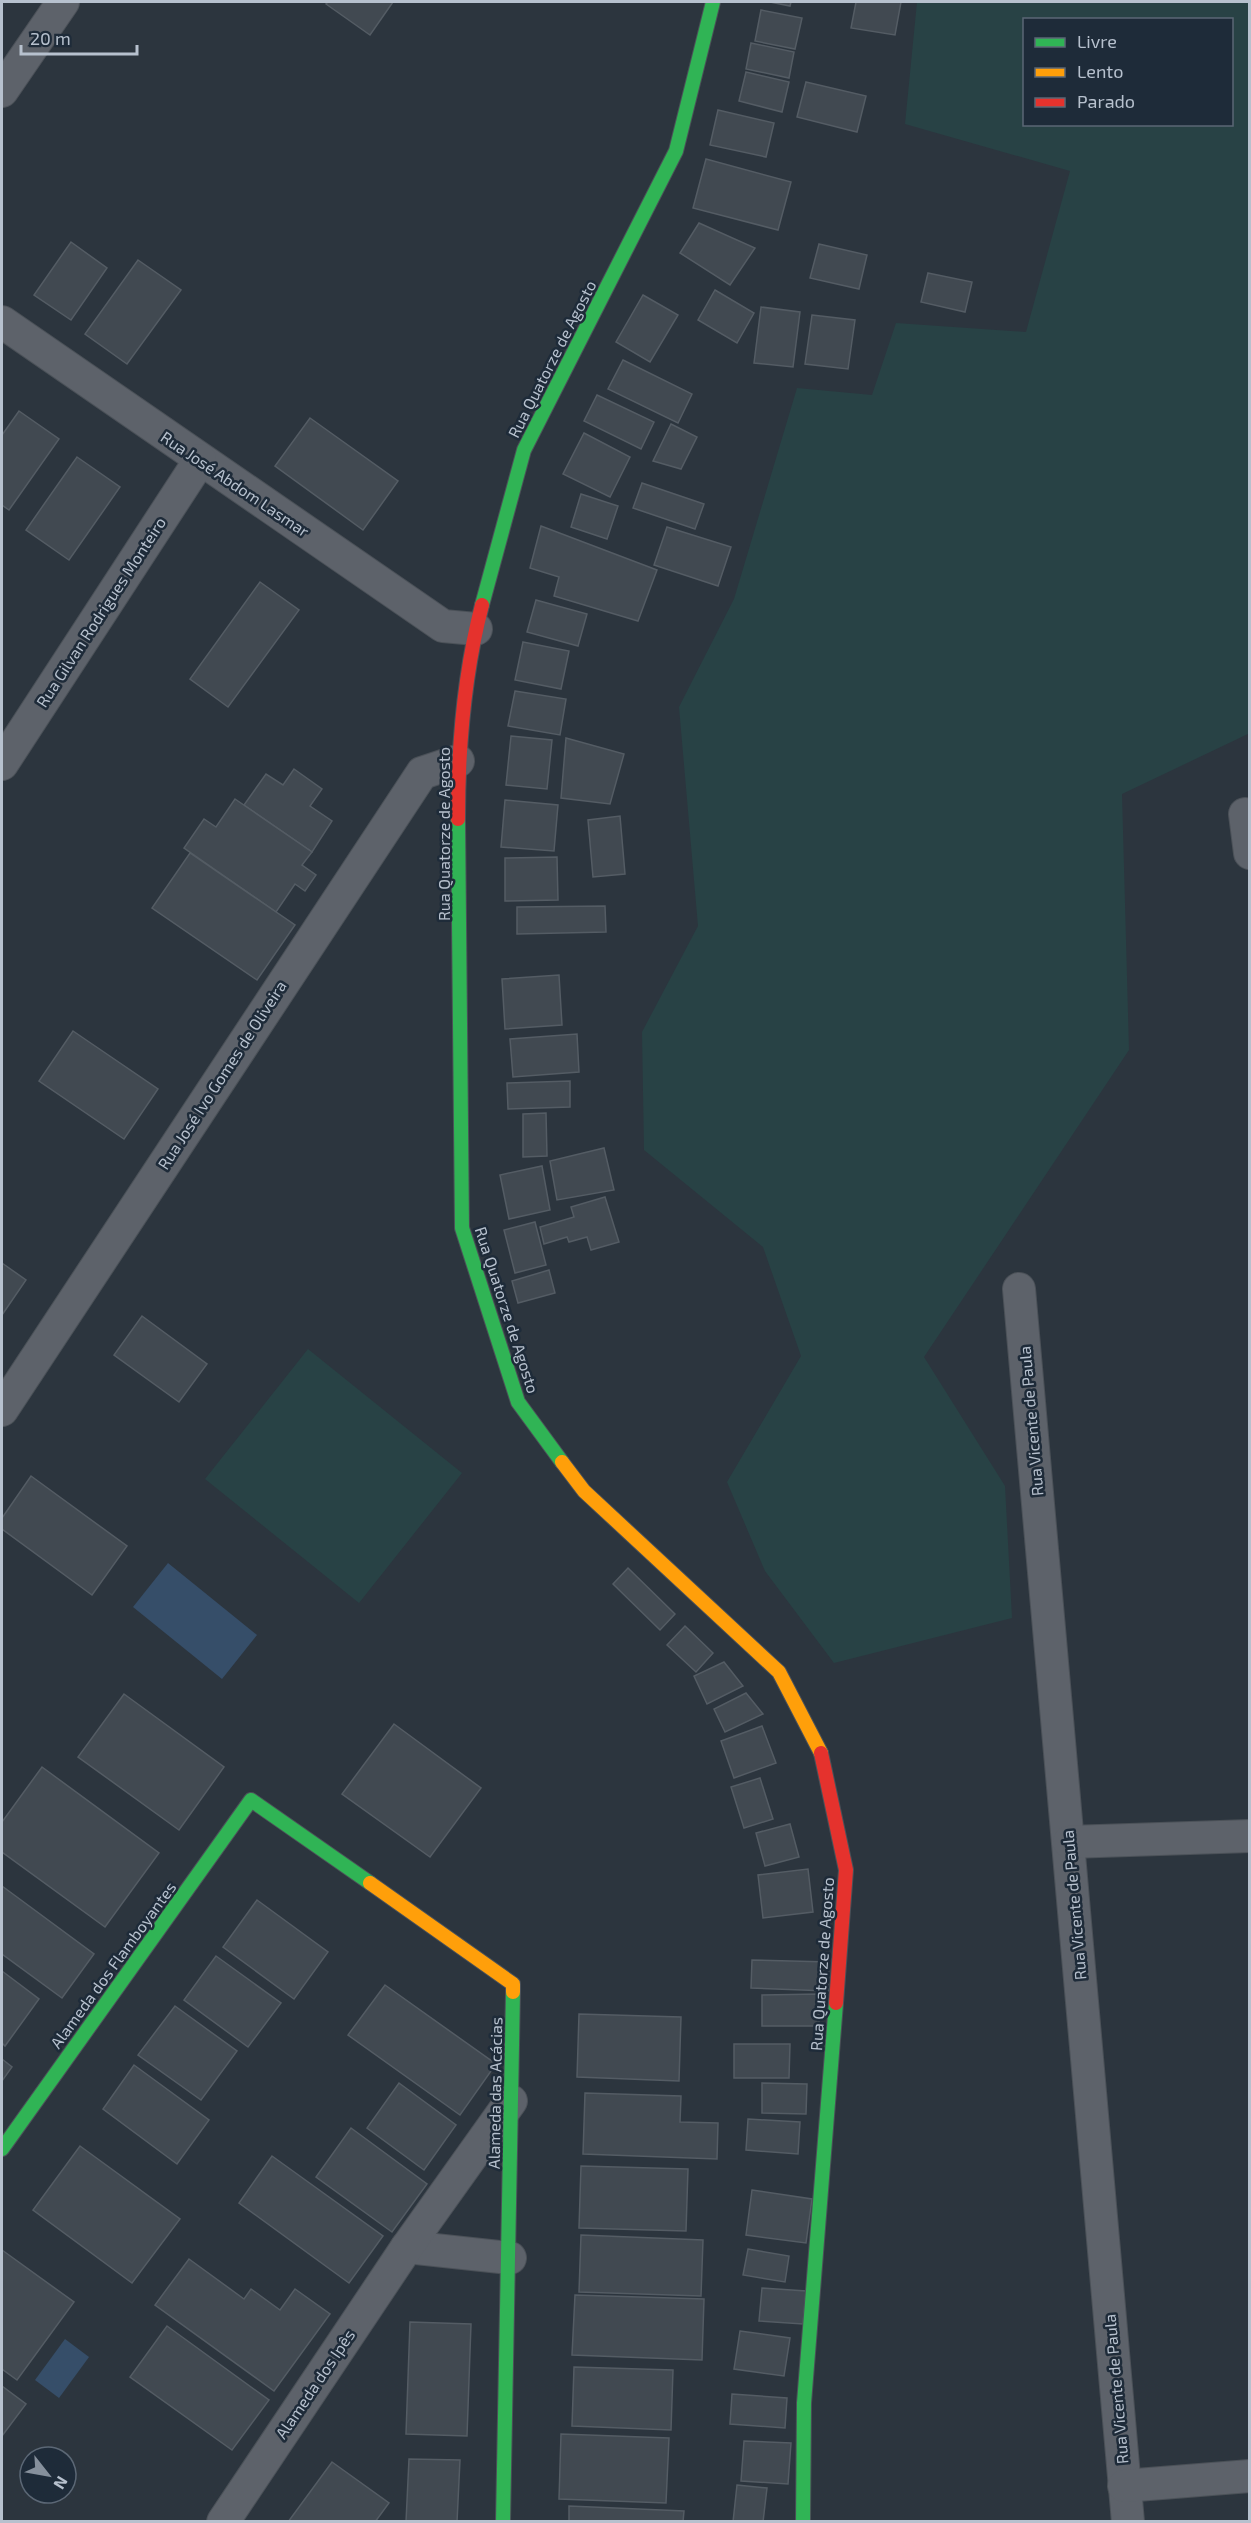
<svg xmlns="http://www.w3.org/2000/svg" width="1251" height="2523" font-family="'Exo 2',sans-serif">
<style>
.green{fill:#284245;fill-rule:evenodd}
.water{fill:#364e69}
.building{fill:#414951;stroke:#545c64;stroke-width:1.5}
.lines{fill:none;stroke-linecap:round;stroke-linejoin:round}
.street-casing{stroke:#4b5158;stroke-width:34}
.fast-casing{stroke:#4b5158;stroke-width:16}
.slow-casing{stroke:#4b5158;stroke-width:16}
.jam-casing{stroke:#4b5158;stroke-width:16}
.street{stroke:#5d626a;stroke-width:32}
.fast{stroke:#30b455;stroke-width:14}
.slow{stroke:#ff9f0a;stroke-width:14}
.jam{stroke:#e5322d;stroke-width:14}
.labels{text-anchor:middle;stroke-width:5;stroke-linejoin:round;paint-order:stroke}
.street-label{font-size:16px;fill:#b7c1ce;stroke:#1e2b39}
</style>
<rect width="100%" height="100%" fill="#2c353e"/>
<!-- green -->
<g class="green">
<path d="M917,2H1249L1250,733L1122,794L1129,1050L924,1357L1005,1486L1012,1618L834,1663L765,1571L727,1482L801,1356L763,1247L644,1150L642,1032L698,926L679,707L734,599L797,388L872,395L896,323L1026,332L1070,171L905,124ZM1024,20H1232V124H1024Z"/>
<polygon points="308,1349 462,1473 359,1603 205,1479"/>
</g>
<!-- water -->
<g class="water">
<polygon points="168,1563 257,1635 222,1679 133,1607"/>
<polygon points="65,2339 89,2357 59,2398 35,2380"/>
</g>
<!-- building -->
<g class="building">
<polygon points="328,2 393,2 370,35 326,4"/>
<polygon points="770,2 791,2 790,6"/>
<polygon points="856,2 901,2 895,35 851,28"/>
<polygon points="761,10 802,18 795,49 755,41"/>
<polygon points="751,43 794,52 789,78 746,69"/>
<polygon points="746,72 789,82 782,112 739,101"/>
<polygon points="806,82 866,96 857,132 797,117"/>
<polygon points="718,110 774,123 766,157 710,145"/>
<polygon points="706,159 791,182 778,230 693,208"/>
<polygon points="699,223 755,248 730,285 680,253"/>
<polygon points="71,242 107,268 71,320 34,295"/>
<polygon points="819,244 867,255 859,289 810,278"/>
<polygon points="138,260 181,290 127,364 85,334"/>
<polygon points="928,273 972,282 965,312 921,302"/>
<polygon points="715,290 754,313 737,343 698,320"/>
<polygon points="643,295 678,315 650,362 616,342"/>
<polygon points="761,307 800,312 793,367 754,363"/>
<polygon points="812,315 855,320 848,369 805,364"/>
<polygon points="623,360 692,394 678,423 608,389"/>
<polygon points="597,395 654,422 641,449 584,421"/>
<polygon points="19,411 59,439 9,510 2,505 2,435"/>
<polygon points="310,418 398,481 363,530 275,466"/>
<polygon points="671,424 697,437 681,469 653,461"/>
<polygon points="584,433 630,457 610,497 563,474"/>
<polygon points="77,457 120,487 69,560 26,530"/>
<polygon points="642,483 704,504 695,529 633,508"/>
<polygon points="581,494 618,506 607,539 571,527"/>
<polygon points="541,526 657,570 638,621 554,596 559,577 530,568"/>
<polygon points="667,527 731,547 718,586 654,565"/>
<polygon points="260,582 299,610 228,707 190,679"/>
<polygon points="536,600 587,614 578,646 527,632"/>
<polygon points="523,642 569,651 561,689 515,680"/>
<polygon points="515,691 566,699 560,735 508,726"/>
<polygon points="511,736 552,740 547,789 506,785"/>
<polygon points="566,738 624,754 610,804 561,798"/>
<polygon points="294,769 322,789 310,806 332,821 312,852 244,805 266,774 283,785"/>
<polygon points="235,799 312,852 302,865 316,875 305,891 295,884 276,912 184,848 204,819 216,827"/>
<polygon points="505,800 558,805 554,851 501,847"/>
<polygon points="620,816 625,874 593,877 588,820"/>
<polygon points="190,853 295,925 257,980 152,908"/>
<polygon points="557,857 558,900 505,901 505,858"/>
<polygon points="605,906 606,932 517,934 517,907"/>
<polygon points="559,975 562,1025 505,1029 502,979"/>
<polygon points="73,1031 158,1089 124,1139 39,1081"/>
<polygon points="577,1034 579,1072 513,1077 510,1039"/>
<polygon points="570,1081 570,1107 508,1109 507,1083"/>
<polygon points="546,1113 547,1156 523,1157 523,1114"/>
<polygon points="604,1148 614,1190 557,1200 550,1161"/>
<polygon points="542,1166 550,1210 509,1219 500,1175"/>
<polygon points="605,1197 619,1242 591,1250 587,1237 569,1242 567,1237 544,1244 540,1227 574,1217 571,1207"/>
<polygon points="535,1222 546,1265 515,1273 504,1230"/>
<polygon points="2,1263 26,1280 2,1315"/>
<polygon points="549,1270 555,1293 518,1303 512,1281"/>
<polygon points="142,1316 207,1364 179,1402 114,1355"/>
<polygon points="31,1476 127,1546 92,1595 2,1529 2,1518"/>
<polygon points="628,1568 675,1614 660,1630 613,1584"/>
<polygon points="685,1626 713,1653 696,1672 667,1645"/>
<polygon points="724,1662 743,1686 707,1704 694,1676"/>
<polygon points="746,1693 763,1714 725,1732 714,1709"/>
<polygon points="124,1694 224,1767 179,1830 78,1757"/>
<polygon points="394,1724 481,1788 430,1857 342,1794"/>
<polygon points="762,1726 776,1763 734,1778 721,1741"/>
<polygon points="42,1767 159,1853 105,1927 2,1852 2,1822"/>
<polygon points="760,1778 773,1819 744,1828 731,1787"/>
<polygon points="790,1824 799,1857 765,1866 756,1833"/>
<polygon points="808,1869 813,1912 763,1918 758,1875"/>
<polygon points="2,1886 94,1954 62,1998 2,1954"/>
<polygon points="257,1900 328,1952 294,1999 223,1947"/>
<polygon points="216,1956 281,2003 248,2047 184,2000"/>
<polygon points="752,1960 829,1962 828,1991 751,1988"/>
<polygon points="2,1971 39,1999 5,2046 2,2043"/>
<polygon points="385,1985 496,2064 460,2115 348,2035"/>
<polygon points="819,1994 819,2026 762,2026 762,1995"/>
<polygon points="175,2006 237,2051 201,2100 138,2055"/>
<polygon points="579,2014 681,2017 679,2081 577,2077"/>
<polygon points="734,2044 790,2044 789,2078 734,2078"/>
<polygon points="2,2059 12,2067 2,2081"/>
<polygon points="134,2065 209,2120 177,2164 103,2109"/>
<polygon points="399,2083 456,2125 424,2170 367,2128"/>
<polygon points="762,2083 807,2084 806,2114 762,2113"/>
<polygon points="585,2093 681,2096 680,2122 718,2123 717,2159 583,2154"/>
<polygon points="748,2119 800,2122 798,2154 746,2150"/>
<polygon points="351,2128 427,2184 392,2232 316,2177"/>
<polygon points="80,2146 180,2219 132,2283 33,2210"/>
<polygon points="272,2156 383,2236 349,2283 239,2203"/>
<polygon points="581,2166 688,2169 686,2231 579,2228"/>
<polygon points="752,2190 812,2199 806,2243 746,2235"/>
<polygon points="581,2235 703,2240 701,2296 579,2292"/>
<polygon points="748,2249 789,2256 785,2282 743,2275"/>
<polygon points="2,2250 74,2302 17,2380 2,2369"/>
<polygon points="189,2259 244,2299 251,2289 280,2310 295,2289 330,2314 274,2391 155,2305"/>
<polygon points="762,2288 806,2291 803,2324 759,2321"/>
<polygon points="575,2295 704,2299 702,2360 572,2355"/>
<polygon points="410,2322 471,2324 467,2436 406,2434"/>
<polygon points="167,2326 269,2400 232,2450 130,2377"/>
<polygon points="740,2331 790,2338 784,2376 734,2369"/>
<polygon points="574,2367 673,2370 671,2430 572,2426"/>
<polygon points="2,2386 26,2404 2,2436"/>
<polygon points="732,2394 787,2398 785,2428 730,2424"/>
<polygon points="561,2434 669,2438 666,2503 559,2499"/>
<polygon points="744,2441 791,2443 788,2484 741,2481"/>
<polygon points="409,2459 460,2460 457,2522 406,2522"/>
<polygon points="332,2462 389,2503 375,2522 288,2522"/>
<polygon points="737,2485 767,2488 763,2522 733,2522"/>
<polygon points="569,2506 684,2511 683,2522 569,2522"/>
</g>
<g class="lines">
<defs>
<g id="street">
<polyline points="2,91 63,2"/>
<polyline points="2,322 443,626 476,629"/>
<polyline points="2,764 200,460"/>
<polyline points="1245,814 1250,853"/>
<polyline points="1019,1289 1128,2522"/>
<polyline points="2,1410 422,773 458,761"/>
<polyline points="1069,1842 1250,1836"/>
<polyline points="407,2247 510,2258"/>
<polyline points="1124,2486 1250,2476"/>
<polyline points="223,2522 407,2247 511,2101"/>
</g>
<g id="fast">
<polyline points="482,605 524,450 676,151 713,2"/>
<polyline points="458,819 462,1228 518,1402 562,1462"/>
<polyline points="2,2149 251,1800 370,1883"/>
<polyline points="503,2522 513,1992"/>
<polyline points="803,2522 804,2403 836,2003"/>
</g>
<g id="slow">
<polyline points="562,1462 584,1491 779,1672 821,1753"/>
<polyline points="370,1883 513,1984 513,1992"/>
</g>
<g id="jam">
<path d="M458,819C458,748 464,674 482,605"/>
<polyline points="821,1753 846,1870 836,2003"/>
</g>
</defs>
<!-- street casing -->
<use href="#street" class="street-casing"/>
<!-- fast casing -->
<use href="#fast" class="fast-casing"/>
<!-- slow casing -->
<use href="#slow" class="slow-casing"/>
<!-- jam casing -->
<use href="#jam" class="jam-casing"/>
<!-- street -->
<use href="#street" class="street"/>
<!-- fast -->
<use href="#fast" class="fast"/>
<!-- slow -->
<use href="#slow" class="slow"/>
<!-- jam -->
<use href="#jam" class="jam"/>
</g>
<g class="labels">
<!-- street labels -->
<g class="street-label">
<text transform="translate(552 359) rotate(-63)" y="6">Rua Quatorze de Agosto</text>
<text transform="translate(235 484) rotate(34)" y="6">Rua José Abdom Lasmar</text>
<text transform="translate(101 612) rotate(-57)" y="6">Rua Gilvan Rodrigues Monteiro</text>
<text transform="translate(444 834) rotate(-90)" y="6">Rua Quatorze de Agosto</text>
<text transform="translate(222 1075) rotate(-57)" y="6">Rua José Ivo Gomes de Oliveira</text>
<text transform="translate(507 1310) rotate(72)" y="6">Rua Quatorze de Agosto</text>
<text transform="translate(1031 1421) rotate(-95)" y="6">Rua Vicente de Paula</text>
<text transform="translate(1074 1905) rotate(-95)" y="6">Rua Vicente de Paula</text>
<text transform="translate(822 1964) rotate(-86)" y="6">Rua Quatorze de Agosto</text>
<text transform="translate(113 1965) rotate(-54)" y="6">Alameda dos Flamboyantes</text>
<text transform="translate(495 2093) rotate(-89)" y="6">Alameda das Acácias</text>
<text transform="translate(315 2384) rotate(-56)" y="6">Alameda dos Ipês</text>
<text transform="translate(1116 2389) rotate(-95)" y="6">Rua Vicente de Paula</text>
</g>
</g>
<!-- border -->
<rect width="1251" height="2523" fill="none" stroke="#b7c1ce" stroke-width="6"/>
<!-- legend -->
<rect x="1023" y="18" width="210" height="108" fill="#1e2b39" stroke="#5b6775" stroke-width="1.5"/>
<rect x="1035" y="38" width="30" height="9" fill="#30b455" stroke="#5b6775" stroke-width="1.5"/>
<text x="1077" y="48" font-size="18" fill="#b7c1ce">Livre</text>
<rect x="1035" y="68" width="30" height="9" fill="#ff9f0a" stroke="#5b6775" stroke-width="1.5"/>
<text x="1077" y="78" font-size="18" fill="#b7c1ce">Lento</text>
<rect x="1035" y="98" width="30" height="9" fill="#e5322d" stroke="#5b6775" stroke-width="1.5"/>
<text x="1077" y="108" font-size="18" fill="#b7c1ce">Parado</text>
<!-- north arrow -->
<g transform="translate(48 2475) rotate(121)"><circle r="28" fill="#1e2b39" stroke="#5b6775" stroke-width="1.5"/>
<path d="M0-4.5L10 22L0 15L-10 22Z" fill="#86909c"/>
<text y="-9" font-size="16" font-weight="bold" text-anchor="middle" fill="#b7c1ce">N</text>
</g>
<!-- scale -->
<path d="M21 45v9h116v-9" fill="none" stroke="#b7c1ce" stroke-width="3"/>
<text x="30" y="45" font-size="18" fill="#b7c1ce" stroke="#1e2b39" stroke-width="4.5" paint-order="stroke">20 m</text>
</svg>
